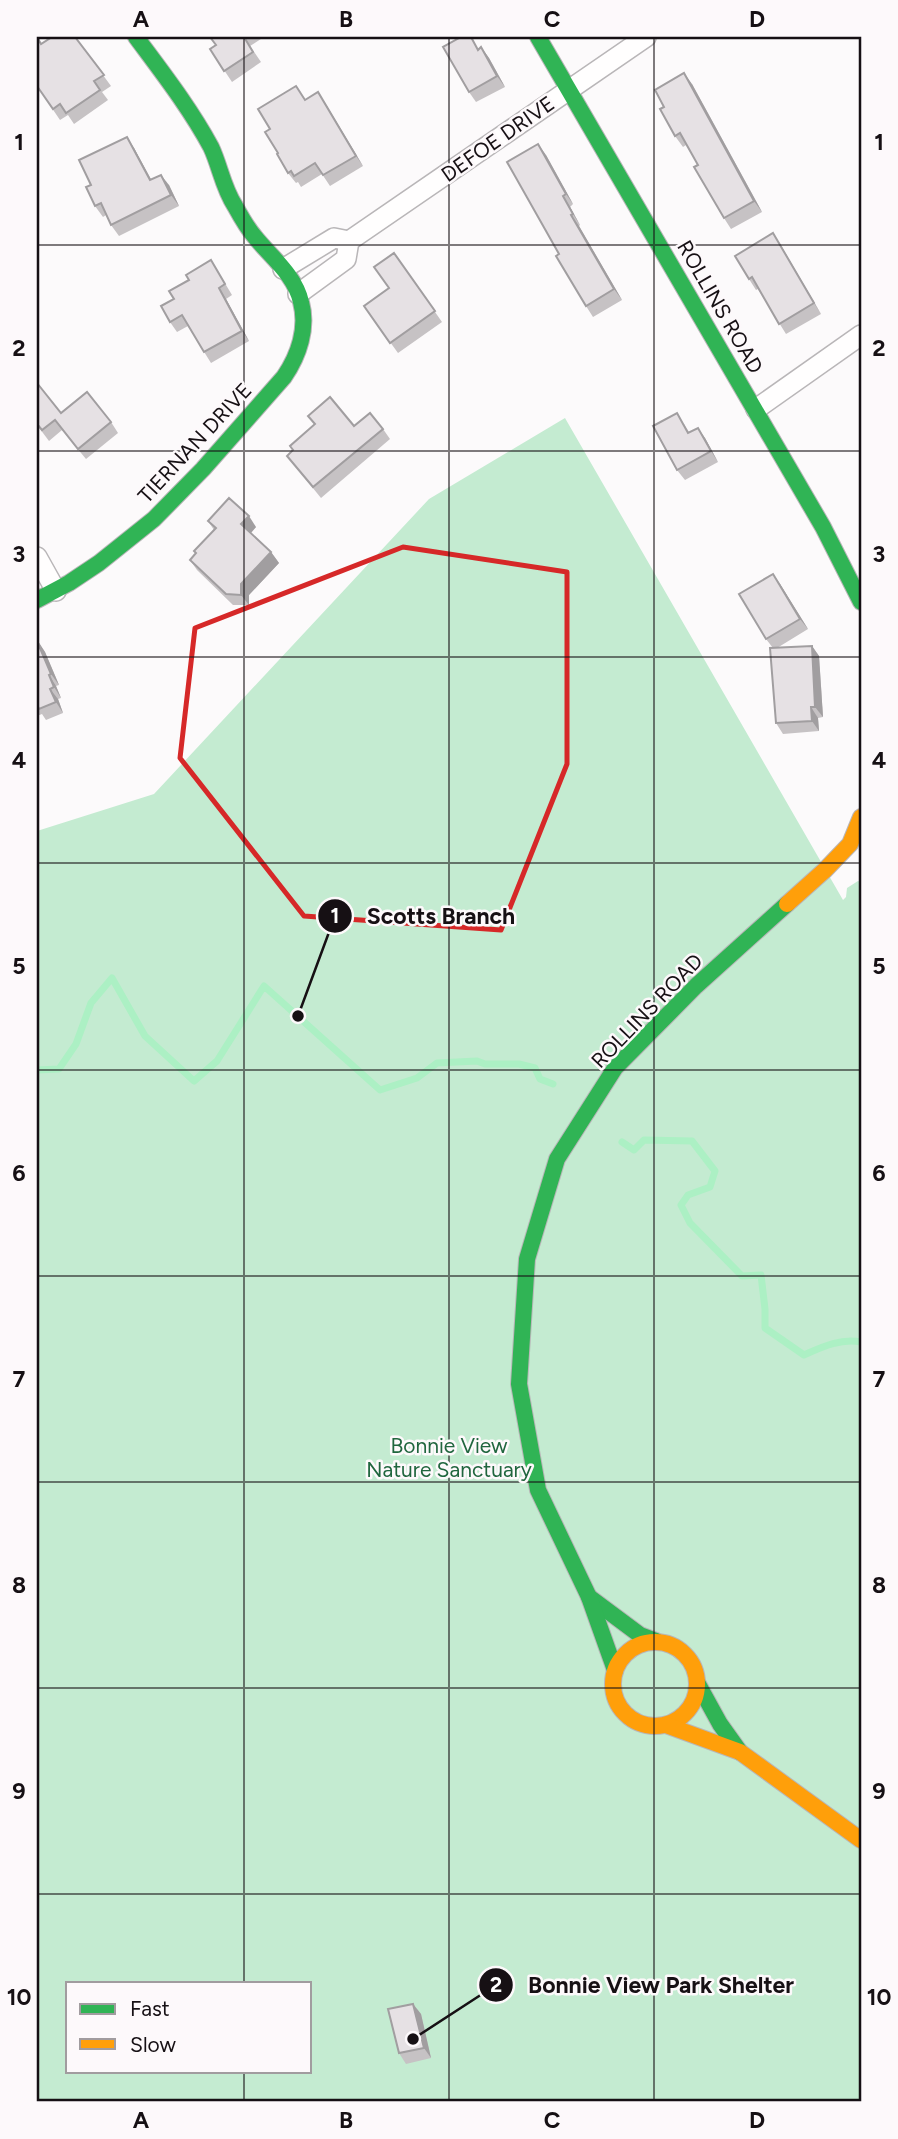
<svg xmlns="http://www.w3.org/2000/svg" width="898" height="2139" font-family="Figtree,sans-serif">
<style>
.green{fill:#c4ebd1;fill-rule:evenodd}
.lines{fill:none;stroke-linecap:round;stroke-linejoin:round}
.stream{stroke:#acf0c4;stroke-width:7}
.street-casing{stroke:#b9b6b8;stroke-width:22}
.fast-casing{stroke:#b9b6b8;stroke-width:18}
.slow-casing{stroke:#b9b6b8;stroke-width:18}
.street{stroke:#fffefe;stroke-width:19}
.fast{stroke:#30b455;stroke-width:16}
.slow{stroke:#ff9f0a;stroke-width:16}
.wall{fill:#c6c2c4}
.shaded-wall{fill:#a19ea0}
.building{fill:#e6e1e4;stroke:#a19ea0;stroke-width:2}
.marked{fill:none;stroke:#d62828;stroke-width:5;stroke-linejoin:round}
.grid{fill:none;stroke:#161014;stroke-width:2;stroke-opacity:0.55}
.labels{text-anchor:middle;stroke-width:5;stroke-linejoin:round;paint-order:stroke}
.street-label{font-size:21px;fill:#161014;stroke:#fdf9fb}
.park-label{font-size:21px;fill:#20663e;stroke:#fdf9fb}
.leader{fill:none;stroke:#161014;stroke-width:2.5}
.callout-dot{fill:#161014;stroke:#fdf9fb;stroke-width:2.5}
.mark-label{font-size:21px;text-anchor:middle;font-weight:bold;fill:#fff}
.callout-label{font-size:23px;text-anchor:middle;font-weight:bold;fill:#161014;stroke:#fdf9fb;stroke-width:5;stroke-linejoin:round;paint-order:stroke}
.neatline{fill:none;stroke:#161014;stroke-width:2.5}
.grid-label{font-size:23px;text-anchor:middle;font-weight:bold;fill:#161014}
</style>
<rect width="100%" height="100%" fill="#fcfafb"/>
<!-- green -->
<path class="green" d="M565,418L843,900L846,897L847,888L858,881L861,882V2102H37V831L154,794L429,499ZM68,1983H310V2071H68Z"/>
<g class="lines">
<!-- stream -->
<g class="stream">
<polyline points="37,1070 59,1069 76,1044 91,1003 112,978 145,1036 194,1081 217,1061 264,986 380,1090 417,1078 437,1063 477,1061 485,1064 519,1064 535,1068 540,1079 553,1084"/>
<path d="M622,1142L634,1150L644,1140L692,1141L715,1171L710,1187L688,1195L681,1205L690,1223L742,1276L761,1275L765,1309V1328L804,1355C822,1347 841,1338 861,1342"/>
</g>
<defs>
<g id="street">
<polyline points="283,269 334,238 349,241"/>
<polyline points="298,294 346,259 349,241 646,37"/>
<polyline points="756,409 861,335"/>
<polyline points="37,557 56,591"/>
</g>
<g id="fast">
<polyline points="538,37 823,527 861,602"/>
<path d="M37,600L69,583L99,563L154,519L203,469L284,377C299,355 308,328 301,302C295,275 271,257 255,237C247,228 241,217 235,206C223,188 220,166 211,147C190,108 162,72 136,37"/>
<polyline points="589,1597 640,1635 656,1641"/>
<polyline points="615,1670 589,1597 538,1490 519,1384 527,1259 557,1159 615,1068 696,986 787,904"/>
<polyline points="698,1684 720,1724 740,1752"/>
</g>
<g id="slow">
<polyline points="787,904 825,870 850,844 861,817"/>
<circle cx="655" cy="1684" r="42"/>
<polyline points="666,1725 740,1752 861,1840"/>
</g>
</defs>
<!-- street casing -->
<use href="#street" class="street-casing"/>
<!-- fast casing -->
<use href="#fast" class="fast-casing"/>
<!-- slow casing -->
<use href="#slow" class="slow-casing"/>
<!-- street -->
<use href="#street" class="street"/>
<!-- fast -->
<use href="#fast" class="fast"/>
<!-- slow -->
<use href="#slow" class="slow"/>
</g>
<!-- wall -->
<g class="wall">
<polygon points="75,37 111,86 102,92 108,100 74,124 68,115 60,120 37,86 41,44"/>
<polygon points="210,37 264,37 250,46 261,62 232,82 210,49 216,45"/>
<polygon points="481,47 489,58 505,87 476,102 469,92 479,49"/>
<polygon points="692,84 762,212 731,229 724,218 698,165 686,145 683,147 675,136 664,107"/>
<polygon points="306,100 325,103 363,166 330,186 322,174 301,187 298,182 296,183 288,173 278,153 270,129"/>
<polygon points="134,148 151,179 169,185 179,206 119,236 111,225 106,215 103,217 95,206 91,185"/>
<polygon points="546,155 573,204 570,207 580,225 579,226 622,300 593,317 586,306 559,254"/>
<polygon points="780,244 821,314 786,334 758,289 756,290 749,279"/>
<polygon points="394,253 442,322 398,353 364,306 389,288"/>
<polygon points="211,260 232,295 226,299 249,341 211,363 188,326 177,332 170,322 174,299 189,280"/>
<polygon points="37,383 61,413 111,422 118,433 86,459 62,430 49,441 37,425"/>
<polygon points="308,416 354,426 383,429 390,439 321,498 295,466 287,456 293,451 315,425"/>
<polygon points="684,424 689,432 705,438 718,462 685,480 677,470"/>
<polygon points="208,521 256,527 251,533 271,552 279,563 249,595 249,605 233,605 197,570 190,560 214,530"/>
<polygon points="780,584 808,629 777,648 812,646 819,656 823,717 818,718 819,731 783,734 776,723 773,648 766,639"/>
<polygon points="37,641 45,652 59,685 56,686 61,698 58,699 63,713 46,720 42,714 37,716"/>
<polygon points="413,2004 421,2014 431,2058 406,2064 399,2053"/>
</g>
<!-- shaded-wall -->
<g class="shaded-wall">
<polygon points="481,47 489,58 505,87 497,76"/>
<polygon points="684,73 692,84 762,212 754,201"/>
<polygon points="318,92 325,103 363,166 356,156"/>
<polygon points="127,137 134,148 157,191 150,180"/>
<polygon points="538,144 546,155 573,204 566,194"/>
<polygon points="161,175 169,185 179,206 171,195"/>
<polygon points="563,196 570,207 580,225 573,214"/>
<polygon points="571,215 579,226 622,300 614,289"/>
<polygon points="773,233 780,244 821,314 814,303"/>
<polygon points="219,288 226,299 249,341 242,331"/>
<polygon points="698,428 705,438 718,462 711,451"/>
<polygon points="249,516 256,527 249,535 241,524"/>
<polygon points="271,552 279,563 249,595 249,605 241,595 241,584"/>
<polygon points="773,574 780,584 808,629 800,619"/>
<polygon points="38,641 45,652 59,685 51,674"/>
<polygon points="812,646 819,656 823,717 815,707"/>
<polygon points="49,675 56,686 61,698 54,687"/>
<polygon points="50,689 58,699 63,713 56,702"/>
<polygon points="811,707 818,718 819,731 812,721"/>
<polygon points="413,2004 421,2014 431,2058 424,2048"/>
</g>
<!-- building -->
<g class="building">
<polygon points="37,37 41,44 52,37 75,37 104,75 94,81 100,90 66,113 60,104 53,109 37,86"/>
<polygon points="210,37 244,37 253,52 224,71 210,49 216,45"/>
<polygon points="461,37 471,37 478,50 481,47 497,76 469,92 443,47"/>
<polygon points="684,73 754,201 724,218 694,167 698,165 680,133 675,136 660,109 664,107 655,90"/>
<polygon points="296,86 305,100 318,92 356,156 323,175 315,163 294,176 291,171 288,173 277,154 278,153 265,132 270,129 258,109"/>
<polygon points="127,137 150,180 161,175 171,195 111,225 101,203 95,206 86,187 91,185 79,160"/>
<polygon points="538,144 566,194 563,196 573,214 571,215 614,289 586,306 556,256 559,254 507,162"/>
<polygon points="773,233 814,303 779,324 752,277 749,279 735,256"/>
<polygon points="394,253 435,311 390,343 364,306 389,288 374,267"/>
<polygon points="211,260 225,284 219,288 242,331 204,352 182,315 170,322 161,306 174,299 169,291 189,280 186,275"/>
<polygon points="37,383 61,413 87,392 111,422 78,449 55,420 42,430 37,424"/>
<polygon points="330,397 354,426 370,413 383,429 313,487 287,456 293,450 290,446 315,424 308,416"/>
<polygon points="677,413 688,433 698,428 711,451 677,470 653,426"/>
<polygon points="229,498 249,516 241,524 271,552 241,584 241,595 226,594 190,560 196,553 194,551 216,528 208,521"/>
<polygon points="773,574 800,619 766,639 739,594"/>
<polygon points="37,641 51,674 49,675 54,687 50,689 56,702 39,709 37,704"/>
<polygon points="812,646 815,707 811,707 812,721 776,723 770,648"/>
<polygon points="413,2004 424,2048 399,2053 388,2009"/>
</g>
<!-- marked area -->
<path class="marked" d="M403,547L567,572V764L501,930L304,916L180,758L195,628Z"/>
<!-- grid -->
<path class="grid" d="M244,37V1983M449,37V2102M654,37V2102M37,245H861M37,451H861M37,657H861M37,863H861M37,1070H861M37,1276H861M37,1482H861M37,1688H861M37,1894H861M244,2071V2102"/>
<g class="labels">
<!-- street labels -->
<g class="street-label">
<text transform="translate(498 139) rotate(-35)" y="7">DEFOE DRIVE</text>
<text transform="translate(720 307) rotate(60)" y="7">ROLLINS ROAD</text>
<text transform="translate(195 443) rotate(-47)" y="7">TIERNAN DRIVE</text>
<text transform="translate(647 1011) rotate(-46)" y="7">ROLLINS ROAD</text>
</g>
<!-- park labels -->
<g class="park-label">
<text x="449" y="1453">Bonnie View<tspan x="449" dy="24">Nature Sanctuary</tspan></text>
</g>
</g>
<!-- callouts -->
<path class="leader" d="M298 1016L335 916M413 2039L496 1985"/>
<g class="callout-dot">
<circle cx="298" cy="1016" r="7"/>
<circle cx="413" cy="2039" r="7"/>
<circle cx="335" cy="916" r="18"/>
<circle cx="496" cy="1985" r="18"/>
</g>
<g class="mark-label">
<text x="335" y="923">1</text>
<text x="496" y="1992">2</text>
</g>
<g class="callout-label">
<text x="441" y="924">Scotts Branch</text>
<text x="661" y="1993">Bonnie View Park Shelter</text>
</g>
<!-- border -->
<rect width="898" height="2139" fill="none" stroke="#fdf9fb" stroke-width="77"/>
<!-- legend -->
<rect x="66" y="1982" width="245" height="91" fill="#fdf9fb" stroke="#a19c9f" stroke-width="2"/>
<rect x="80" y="2004" width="35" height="10" fill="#30b455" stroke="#a19c9f" stroke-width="2"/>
<text x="130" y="2016" font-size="21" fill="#161014">Fast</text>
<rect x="80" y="2039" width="35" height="10" fill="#ff9f0a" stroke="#a19c9f" stroke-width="2"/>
<text x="130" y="2052" font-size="21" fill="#161014">Slow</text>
<rect x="38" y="38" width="822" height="2062" class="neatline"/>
<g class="grid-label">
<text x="141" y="27">A</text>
<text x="346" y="27">B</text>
<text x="552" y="27">C</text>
<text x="757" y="27">D</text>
<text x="19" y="150">1</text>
<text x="879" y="150">1</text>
<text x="19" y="356">2</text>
<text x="879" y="356">2</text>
<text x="19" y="562">3</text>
<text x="879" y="562">3</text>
<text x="19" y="768">4</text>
<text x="879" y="768">4</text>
<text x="19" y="974">5</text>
<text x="879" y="974">5</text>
<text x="19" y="1181">6</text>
<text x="879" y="1181">6</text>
<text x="19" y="1387">7</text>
<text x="879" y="1387">7</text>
<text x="19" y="1593">8</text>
<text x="879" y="1593">8</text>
<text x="19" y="1799">9</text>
<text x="879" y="1799">9</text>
<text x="19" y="2005">10</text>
<text x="879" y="2005">10</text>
<text x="141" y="2128">A</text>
<text x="346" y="2128">B</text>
<text x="552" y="2128">C</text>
<text x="757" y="2128">D</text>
</g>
</svg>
